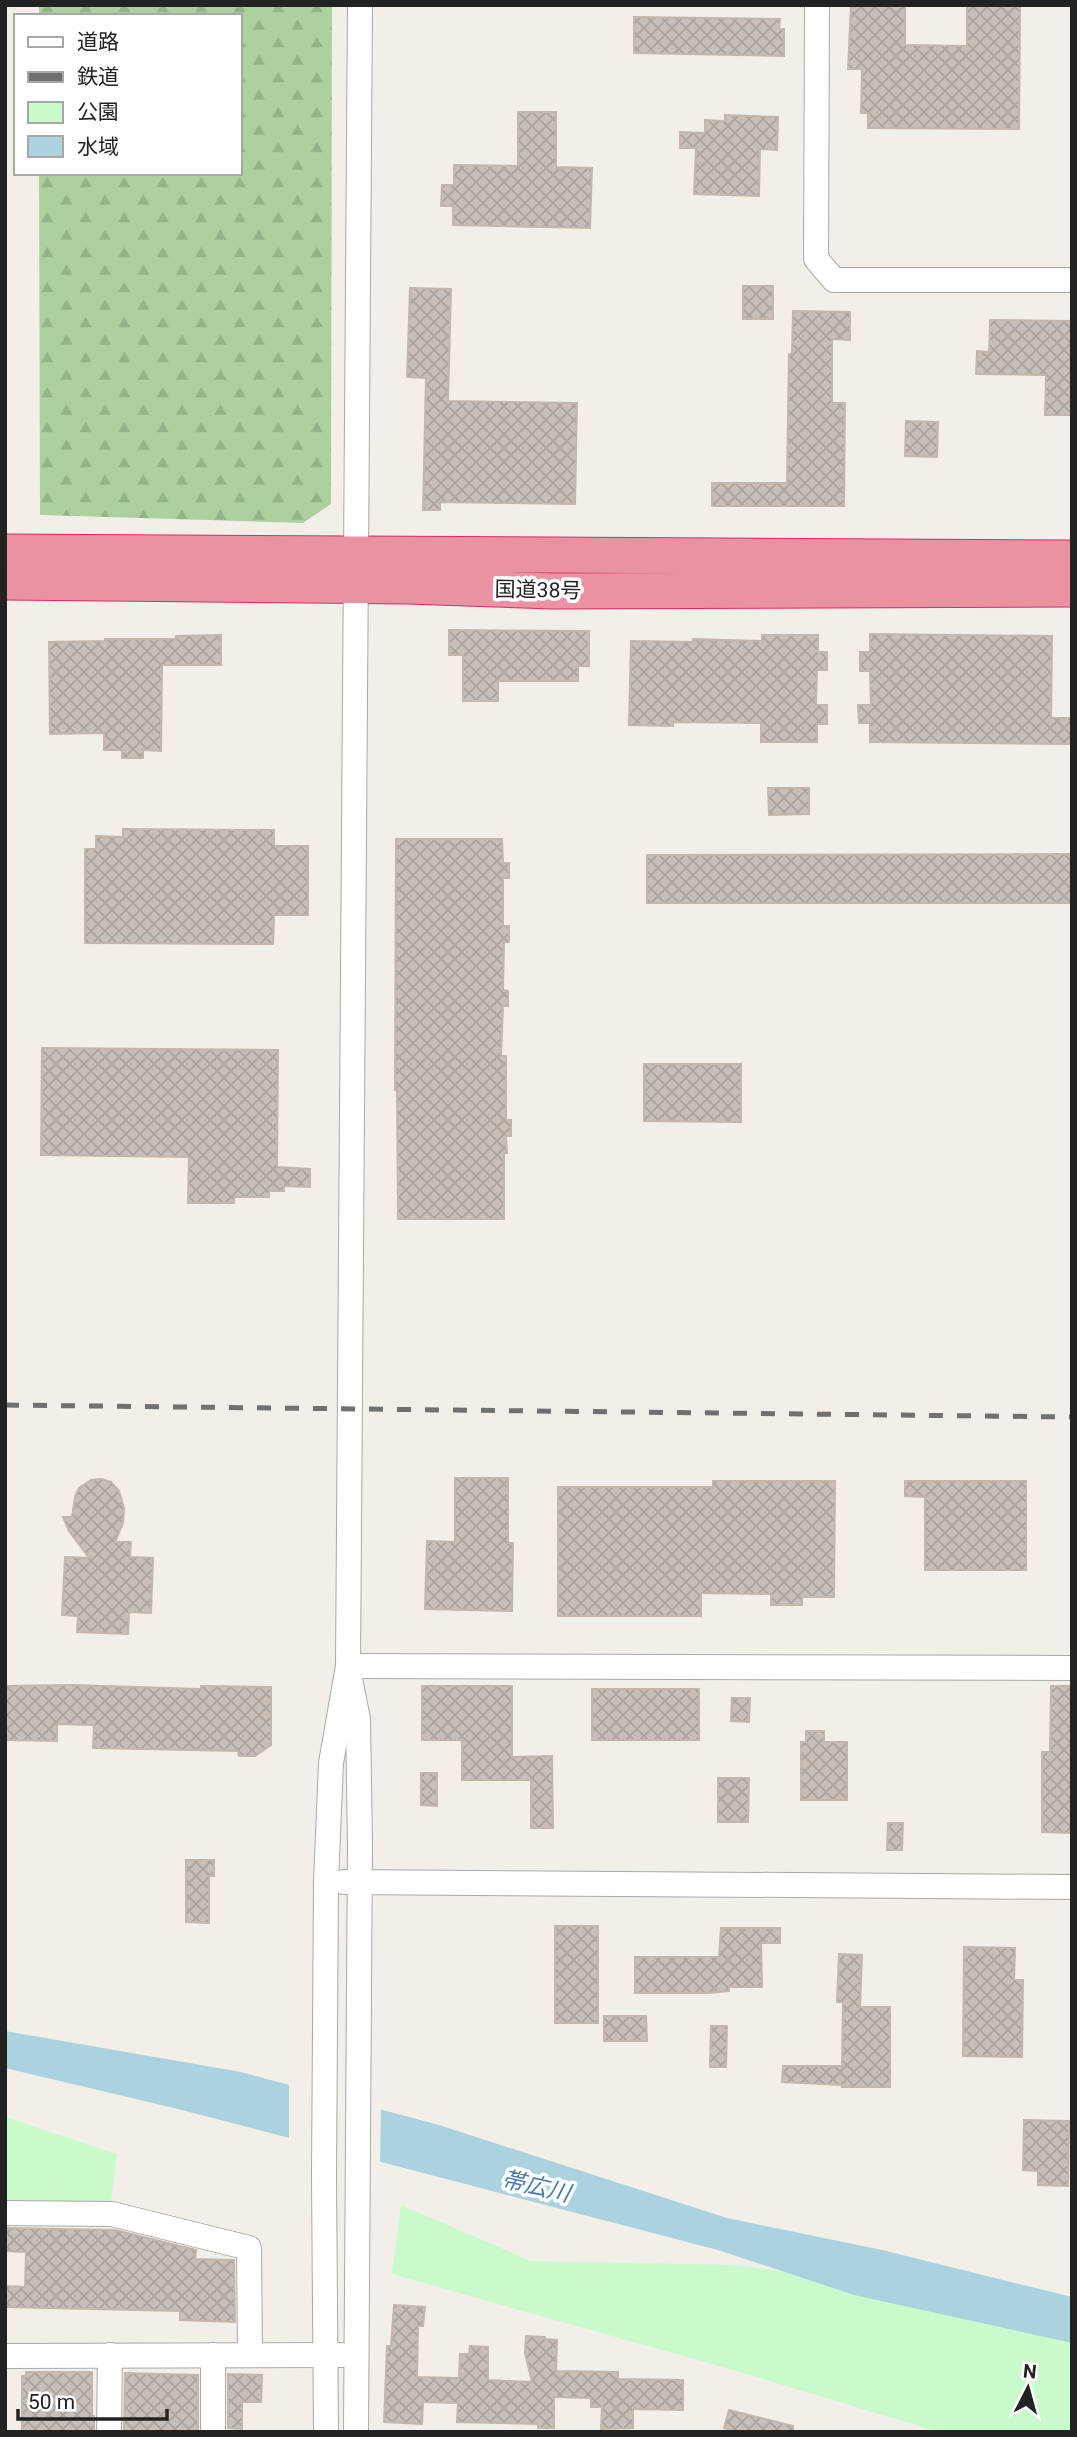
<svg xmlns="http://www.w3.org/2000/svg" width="1077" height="2437" font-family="Roboto,'Noto Sans JP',sans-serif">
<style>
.forest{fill:url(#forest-firs)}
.park{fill:#c8facc}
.water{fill:#aad3df}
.pier{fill:#f2efe9}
.building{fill:url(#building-cross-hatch);stroke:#c4b6ab;stroke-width:2}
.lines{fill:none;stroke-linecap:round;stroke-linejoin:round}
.minor-casing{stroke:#a9a9a9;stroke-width:26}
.highway-casing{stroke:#dc2a67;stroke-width:37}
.minor{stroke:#fff;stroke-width:24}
.highway{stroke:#e892a2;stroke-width:35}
.rail{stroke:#707070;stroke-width:5;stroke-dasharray:14 14;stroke-linecap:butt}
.labels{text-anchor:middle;stroke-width:7;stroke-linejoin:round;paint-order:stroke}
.street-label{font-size:21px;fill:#222;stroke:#fff}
.water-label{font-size:23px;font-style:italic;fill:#4a7aab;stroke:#fff}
</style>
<defs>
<pattern id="forest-firs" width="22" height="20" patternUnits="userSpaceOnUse" patternTransform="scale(1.75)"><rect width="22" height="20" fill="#add19e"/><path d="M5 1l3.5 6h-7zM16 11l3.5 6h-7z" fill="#95b388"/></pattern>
<pattern id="building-cross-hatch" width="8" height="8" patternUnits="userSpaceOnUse" patternTransform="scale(1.75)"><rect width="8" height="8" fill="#c7bfb8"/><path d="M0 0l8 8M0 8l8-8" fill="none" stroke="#aba49e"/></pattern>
</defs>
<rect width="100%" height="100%" fill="#f2efe9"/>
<!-- forest -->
<polygon class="forest" points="39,5 332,5 331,504 303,523 40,515 39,173 240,173 240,16 39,16"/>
<!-- park -->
<g class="park">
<polygon points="5,2117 117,2154 111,2201 5,2201"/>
<polygon points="401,2205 531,2261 737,2265 862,2284 1072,2330 1072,2432 939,2432 733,2370 392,2274"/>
</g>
<!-- water -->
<polygon class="water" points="5,2031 241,2072 439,2125 727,2218 882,2250 1072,2297 1072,2343 854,2295 718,2250 178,2109 5,2068"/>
<!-- pier -->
<polygon class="pier" points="289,2081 381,2106 380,2165 289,2142"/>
<!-- building -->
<g class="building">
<polygon points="851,5 905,5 905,45 967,46 967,5 1020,5 1019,129 868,128 868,113 861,113 862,69 848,69"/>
<polygon points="634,17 780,19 779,29 784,29 784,56 634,53"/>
<polygon points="518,112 556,112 556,167 592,168 590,228 453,225 453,206 441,206 442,185 454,185 454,165 518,166"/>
<polygon points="725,115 778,117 777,150 760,149 759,196 694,194 696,148 680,148 680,132 705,133 705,120 725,121"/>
<rect x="743" y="286" width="30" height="33"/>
<polygon points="410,288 451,289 448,401 577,403 575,504 440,502 440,510 423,510 426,378 407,377"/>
<polygon points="793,311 850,312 850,340 832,339 832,403 845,403 844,506 712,506 712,483 787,483 789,354 792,354"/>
<polygon points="990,320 1072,321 1070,415 1045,415 1046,375 976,374 977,351 989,352"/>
<polygon points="906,421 938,422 937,457 905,456"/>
<polygon points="449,630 589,631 589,666 578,666 578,681 498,681 498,701 463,701 463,655 449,655"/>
<polygon points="870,634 1052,636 1051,718 1072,718 1072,744 870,742 870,723 859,723 858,705 871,705 870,671 860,671 860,652 870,652"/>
<polygon points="221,635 221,665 162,665 161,751 143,750 143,758 122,758 122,750 104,750 104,733 50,734 49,642 105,641 105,639 176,639 176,636"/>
<polygon points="762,635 818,635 818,652 827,652 827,670 817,670 816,705 827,705 827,724 817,724 817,742 761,742 761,723 673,722 673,726 629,725 631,641 693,642 693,639 762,641"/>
<polygon points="768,788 809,788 809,814 769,815"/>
<polygon points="123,829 274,830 274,846 308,846 308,915 274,915 273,944 85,943 85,849 96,849 96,836 123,837"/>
<polygon points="396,839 502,839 503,863 509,863 509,878 503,878 503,926 509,926 509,942 504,942 503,990 508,991 508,1006 503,1006 501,1056 506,1056 506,1120 511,1120 511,1136 506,1136 507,1153 504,1153 504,1219 398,1219 397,1090 395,1090"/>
<polygon points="1072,854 1072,903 647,903 647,855"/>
<polygon points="42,1048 278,1050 277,1167 310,1169 310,1187 284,1186 284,1191 269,1191 269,1197 234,1197 234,1203 188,1203 189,1157 41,1155"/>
<polygon points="644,1064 741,1064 741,1122 644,1121"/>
<polygon points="455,1478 508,1478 508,1543 513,1543 512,1611 425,1609 427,1541 455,1542"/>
<polygon points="101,1479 111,1482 119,1491 124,1508 123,1523 115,1542 131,1542 130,1557 153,1558 151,1613 129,1612 128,1634 77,1632 78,1616 62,1615 65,1557 89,1558 69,1531 63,1517 72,1517 75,1497 79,1488 91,1480"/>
<polygon points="713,1481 835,1481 834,1597 802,1597 802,1605 771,1605 771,1594 701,1593 701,1616 558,1616 558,1487 713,1487"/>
<polygon points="905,1481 1026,1481 1026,1570 925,1570 925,1497 905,1496"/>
<polygon points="72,1685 201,1689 201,1686 271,1687 271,1745 255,1756 239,1756 238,1751 93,1748 94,1725 57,1724 57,1741 5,1740 5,1686"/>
<polygon points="422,1686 512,1686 512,1757 552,1756 553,1828 531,1828 531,1780 462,1780 462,1740 422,1740"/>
<polygon points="1051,1686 1072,1686 1072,1833 1042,1832 1042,1752 1050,1752"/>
<rect x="592" y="1689" width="107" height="51"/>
<polygon points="732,1698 750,1698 749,1722 731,1721"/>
<polygon points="806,1731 824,1731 824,1742 847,1742 847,1800 801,1800 801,1742 806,1742"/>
<polygon points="421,1773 437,1773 437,1806 421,1805"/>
<polygon points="718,1778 749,1778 748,1822 718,1822"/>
<polygon points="888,1823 903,1823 902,1850 887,1850"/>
<polygon points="186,1860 214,1860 214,1876 209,1876 209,1923 186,1922"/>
<rect x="555" y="1926" width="43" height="97"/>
<polygon points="721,1928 780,1928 780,1943 761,1943 762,1987 729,1987 729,1991 707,1993 635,1993 635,1957 719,1957"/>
<polygon points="964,1947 1015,1948 1014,1980 1023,1980 1022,2057 963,2056"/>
<polygon points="839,1954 862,1955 860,2007 890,2007 890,2087 842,2087 842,2085 782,2082 783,2066 842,2066 843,2002 837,2002"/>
<polygon points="604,2016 646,2016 647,2041 604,2041"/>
<polygon points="711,2026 727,2026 726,2067 710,2067"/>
<polygon points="1024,2120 1069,2121 1068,2186 1038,2185 1038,2171 1023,2170"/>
<polygon points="5,2228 115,2230 196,2250 195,2259 234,2260 235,2322 180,2320 180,2311 5,2307 5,2286 25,2287 26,2252 5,2251"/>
<polygon points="394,2305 425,2307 423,2326 418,2326 417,2377 459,2378 460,2354 469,2354 470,2346 488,2347 488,2380 532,2382 525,2353 526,2336 545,2337 545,2339 557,2340 556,2371 618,2372 618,2379 683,2380 683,2410 633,2409 633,2428 601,2429 602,2407 591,2407 591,2398 554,2397 554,2428 538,2428 538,2424 457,2422 458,2403 423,2402 422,2424 384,2422 387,2346 391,2346"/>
<polygon points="26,2372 92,2372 92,2416 94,2416 94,2432 22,2432 22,2376 26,2376"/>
<polygon points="125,2373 198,2375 198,2432 124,2432"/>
<polygon points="228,2374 262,2375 261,2402 242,2402 242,2429 228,2428"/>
<polygon points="729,2410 793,2426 793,2432 738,2432 724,2428"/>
</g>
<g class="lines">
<defs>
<g id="minor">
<polyline points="817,5 816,259 834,280 1072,280"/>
<polyline points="348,1666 1072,1668"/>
<polyline points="351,1684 358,1719 360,1845 356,2432"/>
<polyline points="344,1882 1072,1887"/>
<polyline points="5,2213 112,2214 249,2248 250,2355"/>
<polyline points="213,2355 213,2432"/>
<polyline points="5,2356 341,2355"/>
<polyline points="109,2432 110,2355"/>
<polyline points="326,2432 324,2176 326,1882 331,1763 348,1666 360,5"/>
</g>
<g id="highway">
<polyline points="5,552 1072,558"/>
<polyline points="5,582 407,586 552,591 1072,589"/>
</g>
</defs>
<!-- minor casing -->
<use href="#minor" class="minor-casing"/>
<!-- highway casing -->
<use href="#highway" class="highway-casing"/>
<!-- minor -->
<use href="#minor" class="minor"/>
<!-- highway -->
<use href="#highway" class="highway"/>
<!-- rail -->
<polyline class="rail" points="5,1405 1072,1417"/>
</g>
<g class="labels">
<!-- street labels -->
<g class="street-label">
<text transform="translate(538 590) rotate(1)" y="7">国道38号</text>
</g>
<!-- water labels -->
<g class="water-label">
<text transform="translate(536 2186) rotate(13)" y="8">帯広川</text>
</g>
</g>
<!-- border -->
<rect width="1077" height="2437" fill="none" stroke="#222222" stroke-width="14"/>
<!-- legend -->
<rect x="14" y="14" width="228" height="161" fill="#ffffff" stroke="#a7a7a7" stroke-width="2"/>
<rect x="28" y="37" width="35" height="10" fill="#ffffff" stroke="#a7a7a7" stroke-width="2"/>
<text x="77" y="49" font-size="21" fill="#222222">道路</text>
<rect x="28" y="72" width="35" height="10" fill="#707070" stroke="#a7a7a7" stroke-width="2"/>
<text x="77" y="84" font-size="21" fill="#222222">鉄道</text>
<rect x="28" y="102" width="35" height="21" fill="#c8facc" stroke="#a7a7a7" stroke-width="2"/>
<text x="77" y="119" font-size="21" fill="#222222">公園</text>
<rect x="28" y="136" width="35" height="21" fill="#aad3df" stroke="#a7a7a7" stroke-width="2"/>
<text x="77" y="154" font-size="21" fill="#222222">水域</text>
<!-- north arrow -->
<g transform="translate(1028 2388) rotate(6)" stroke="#ffffff" stroke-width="5" paint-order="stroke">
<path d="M0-5L12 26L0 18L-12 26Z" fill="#222222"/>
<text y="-10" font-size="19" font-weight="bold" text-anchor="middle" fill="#222222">N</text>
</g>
<!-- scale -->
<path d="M18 2409v10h149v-10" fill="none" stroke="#222222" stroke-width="3.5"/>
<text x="28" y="2409" font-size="21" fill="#222222" stroke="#ffffff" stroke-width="5" paint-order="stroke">50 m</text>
</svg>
